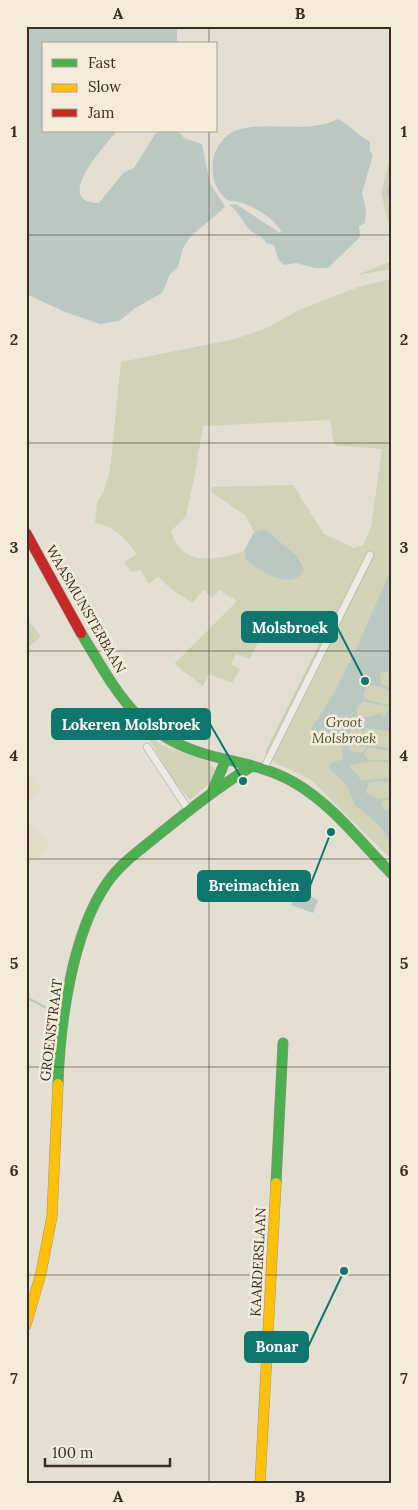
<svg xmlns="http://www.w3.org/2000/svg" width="418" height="1510" font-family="Lora,serif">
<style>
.farmland{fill:#e2dcc5}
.green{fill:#d2d2b7;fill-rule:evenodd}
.water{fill:#bcc9c2}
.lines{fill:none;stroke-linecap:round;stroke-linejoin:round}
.stream{stroke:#bcc9c2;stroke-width:2.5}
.street-casing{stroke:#aaa49b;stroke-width:8}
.fast-casing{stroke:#99948b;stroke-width:11}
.slow-casing{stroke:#99948b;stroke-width:11}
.jam-casing{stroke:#99948b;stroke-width:11}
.street{stroke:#eceae3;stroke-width:7}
.fast{stroke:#4caf50;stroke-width:10}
.slow{stroke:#ffc107;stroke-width:10}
.jam{stroke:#c62828;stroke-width:10}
.grid{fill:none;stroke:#382e23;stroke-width:1;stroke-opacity:0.55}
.labels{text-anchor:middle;stroke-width:5;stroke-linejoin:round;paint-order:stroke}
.street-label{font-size:14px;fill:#382e23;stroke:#f3ecda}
.park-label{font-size:14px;font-style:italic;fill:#48532c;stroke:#f3ecda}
.leader{fill:none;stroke:#0f766e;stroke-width:2}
.callout-dot{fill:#0f766e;stroke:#f3ecda;stroke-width:2}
.callout{fill:#0f766e;stroke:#0f766e;stroke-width:2}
.callout-label{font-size:15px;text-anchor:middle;font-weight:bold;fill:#fff}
.neatline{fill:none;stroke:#382e23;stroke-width:2}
.grid-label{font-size:16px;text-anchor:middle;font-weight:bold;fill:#382e23}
</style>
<rect width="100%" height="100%" fill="#e4dfd3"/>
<!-- farmland -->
<g class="farmland">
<polygon points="26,774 42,789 26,803"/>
<polygon points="26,821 50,845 26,863"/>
</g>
<!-- green -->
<g class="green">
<polygon points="392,151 392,170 386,194 392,199 392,226 389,224 381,192"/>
<polygon points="392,261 392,269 357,275"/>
<path d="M392,279V450L390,449L392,451V860L310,779L276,763L265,752L319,644L270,616L250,659L236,654L231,664L240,669L232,683L209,674L203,686L174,664L237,601L219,590L213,598L203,590L192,603L171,589L158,576L149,584L140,570L131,572L124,562L137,554C124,537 116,527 95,523L97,502L104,491L110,470L121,362L235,339L267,328L299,310L361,286ZM330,420L334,445L382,449L371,527L363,545L354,548L324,534L293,485L212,487L211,492L245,515L254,532L266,529C270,531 297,556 301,561L244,555V551C215,561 181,567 171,531L186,516L195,474L203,426Z"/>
<polygon points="26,618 41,636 26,650"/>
<polygon points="144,731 161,745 209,762 217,773 214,780 190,800 173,780"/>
</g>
<!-- water -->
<g class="water">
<path d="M26,26H177V44H44V131H117C106,144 51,203 99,203L124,172L134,168L155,134L159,131H178L184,138L202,144L210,183L225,207L190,237L183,248L178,267L170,274L162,293L135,308L119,321L100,324L65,312L26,294Z"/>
<path d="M338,119C351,126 358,135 370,142V151L373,155L362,193L366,210L365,223L359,226L360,237L328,268H315L296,263L284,265L278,259L274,245L266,243C262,234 257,236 251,231C242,223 240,212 229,205L236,204L280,233L281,231C274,219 258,209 245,204C237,200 230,204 224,197C215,187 211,177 213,162C214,148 225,133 240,129C273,121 307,134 338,119Z"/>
<polygon points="392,170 392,199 386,194"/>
<path d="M266,529L298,557L304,569C293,594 259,570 246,559L244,551L254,532Z"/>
<path d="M392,568V672H384L380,674L381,684L392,688V692L379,686L367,685L364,693V700L357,707L356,713C363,720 373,717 379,713L384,717L390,707L380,704L392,705L389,715L392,717V732L367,728L362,732L360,728L356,731L352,727L348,737L350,741L347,747L353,752L363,753L368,760H392V763L371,761L349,765L361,780L392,778V782L379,781L369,783L366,790L367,794C376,796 382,803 392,795V800L381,801L384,811L392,808V843L379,825L355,805L346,784L330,770L329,765L342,759L343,745L329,741L311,729C345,682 368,620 392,568Z"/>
<polygon points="297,891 318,900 313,913 291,905"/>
</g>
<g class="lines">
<!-- stream -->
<g class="stream">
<polyline points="364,700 380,704"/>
<polyline points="350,743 392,750"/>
<polyline points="363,753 369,745"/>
<polyline points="26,997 56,1013"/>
</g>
<defs>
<g id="street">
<polyline points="147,747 188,809"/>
<polyline points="263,770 370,555"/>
</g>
<g id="fast">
<path d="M81,633C118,694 138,737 212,756C240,763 270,768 295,783C333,805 361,843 392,874"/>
<polyline points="213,790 226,759"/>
<path d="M58,1084C60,1023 72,933 107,883C120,864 140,850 157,836C188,811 218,787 252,766"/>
<polyline points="276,1183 283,1043"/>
</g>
<g id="slow">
<polyline points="26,1325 41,1273 52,1216 58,1084"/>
<polyline points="260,1484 276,1183"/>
</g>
<polyline id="jam" points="26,533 81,633"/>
</defs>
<!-- street casing -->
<use href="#street" class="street-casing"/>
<!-- fast casing -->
<use href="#fast" class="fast-casing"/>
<!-- slow casing -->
<use href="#slow" class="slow-casing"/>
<!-- jam casing -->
<use href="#jam" class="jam-casing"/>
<!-- street -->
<use href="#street" class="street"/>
<!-- fast -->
<use href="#fast" class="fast"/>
<!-- slow -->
<use href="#slow" class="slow"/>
<!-- jam -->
<use href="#jam" class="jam"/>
</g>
<!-- grid -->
<path class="grid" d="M209,26V44M209,131V1484M26,235H392M26,443H392M26,651H392M26,859H392M26,1067H392M26,1275H392"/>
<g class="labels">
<!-- street labels -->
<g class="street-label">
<text transform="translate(86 609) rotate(60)" y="5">WAASMUNSTERBAAN</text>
<text transform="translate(51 1030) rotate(-83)" y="5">GROENSTRAAT</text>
<text transform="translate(258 1262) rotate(-87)" y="5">KAARDERSLAAN</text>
</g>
<!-- park labels -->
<g class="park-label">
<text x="344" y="727">Groot<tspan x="344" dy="16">Molsbroek</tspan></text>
</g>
</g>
<!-- callouts -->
<path class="leader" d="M365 681L337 627M243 781L210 724M331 832L310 886M344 1271L308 1347"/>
<g class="callout-dot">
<circle cx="365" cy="681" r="5"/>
<circle cx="243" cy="781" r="5"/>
<circle cx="331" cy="832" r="5"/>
<circle cx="344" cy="1271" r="5"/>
</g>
<g class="callout">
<rect x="242" y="612" width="95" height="30" rx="5"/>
<rect x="52" y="709" width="158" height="30" rx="5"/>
<rect x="198" y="871" width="112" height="30" rx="5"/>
<rect x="245" y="1332" width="63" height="30" rx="5"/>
</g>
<g class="callout-label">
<text x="290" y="633">Molsbroek</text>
<text x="131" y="730">Lokeren Molsbroek</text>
<text x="254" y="891">Breimachien</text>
<text x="277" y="1352">Bonar</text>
</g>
<!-- border -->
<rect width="418" height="1510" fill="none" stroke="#f3ecda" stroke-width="55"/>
<!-- legend -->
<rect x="42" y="42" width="175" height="90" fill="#f3ecda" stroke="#a8a091"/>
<rect x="52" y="59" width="25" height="8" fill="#4caf50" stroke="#a8a091"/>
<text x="88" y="68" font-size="15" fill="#382e23">Fast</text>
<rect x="52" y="84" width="25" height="8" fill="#ffc107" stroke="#a8a091"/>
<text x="88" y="92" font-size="15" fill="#382e23">Slow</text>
<rect x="52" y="109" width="25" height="8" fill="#c62828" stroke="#a8a091"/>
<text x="88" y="118" font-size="15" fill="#382e23">Jam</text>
<!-- scale -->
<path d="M45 1458v8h125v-8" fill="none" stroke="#382e23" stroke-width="2.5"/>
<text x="52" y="1458" font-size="15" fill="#382e23" stroke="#f3ecda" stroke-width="4" paint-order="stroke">100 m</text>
<rect x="28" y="28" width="362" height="1454" class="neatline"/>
<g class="grid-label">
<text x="118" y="19">A</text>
<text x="300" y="19">B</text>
<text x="14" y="137">1</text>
<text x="404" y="137">1</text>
<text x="14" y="345">2</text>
<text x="404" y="345">2</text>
<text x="14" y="553">3</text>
<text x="404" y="553">3</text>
<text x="14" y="761">4</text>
<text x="404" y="761">4</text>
<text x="14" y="969">5</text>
<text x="404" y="969">5</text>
<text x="14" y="1176">6</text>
<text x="404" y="1176">6</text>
<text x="14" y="1384">7</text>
<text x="404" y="1384">7</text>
<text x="118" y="1502">A</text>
<text x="300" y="1502">B</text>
</g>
</svg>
